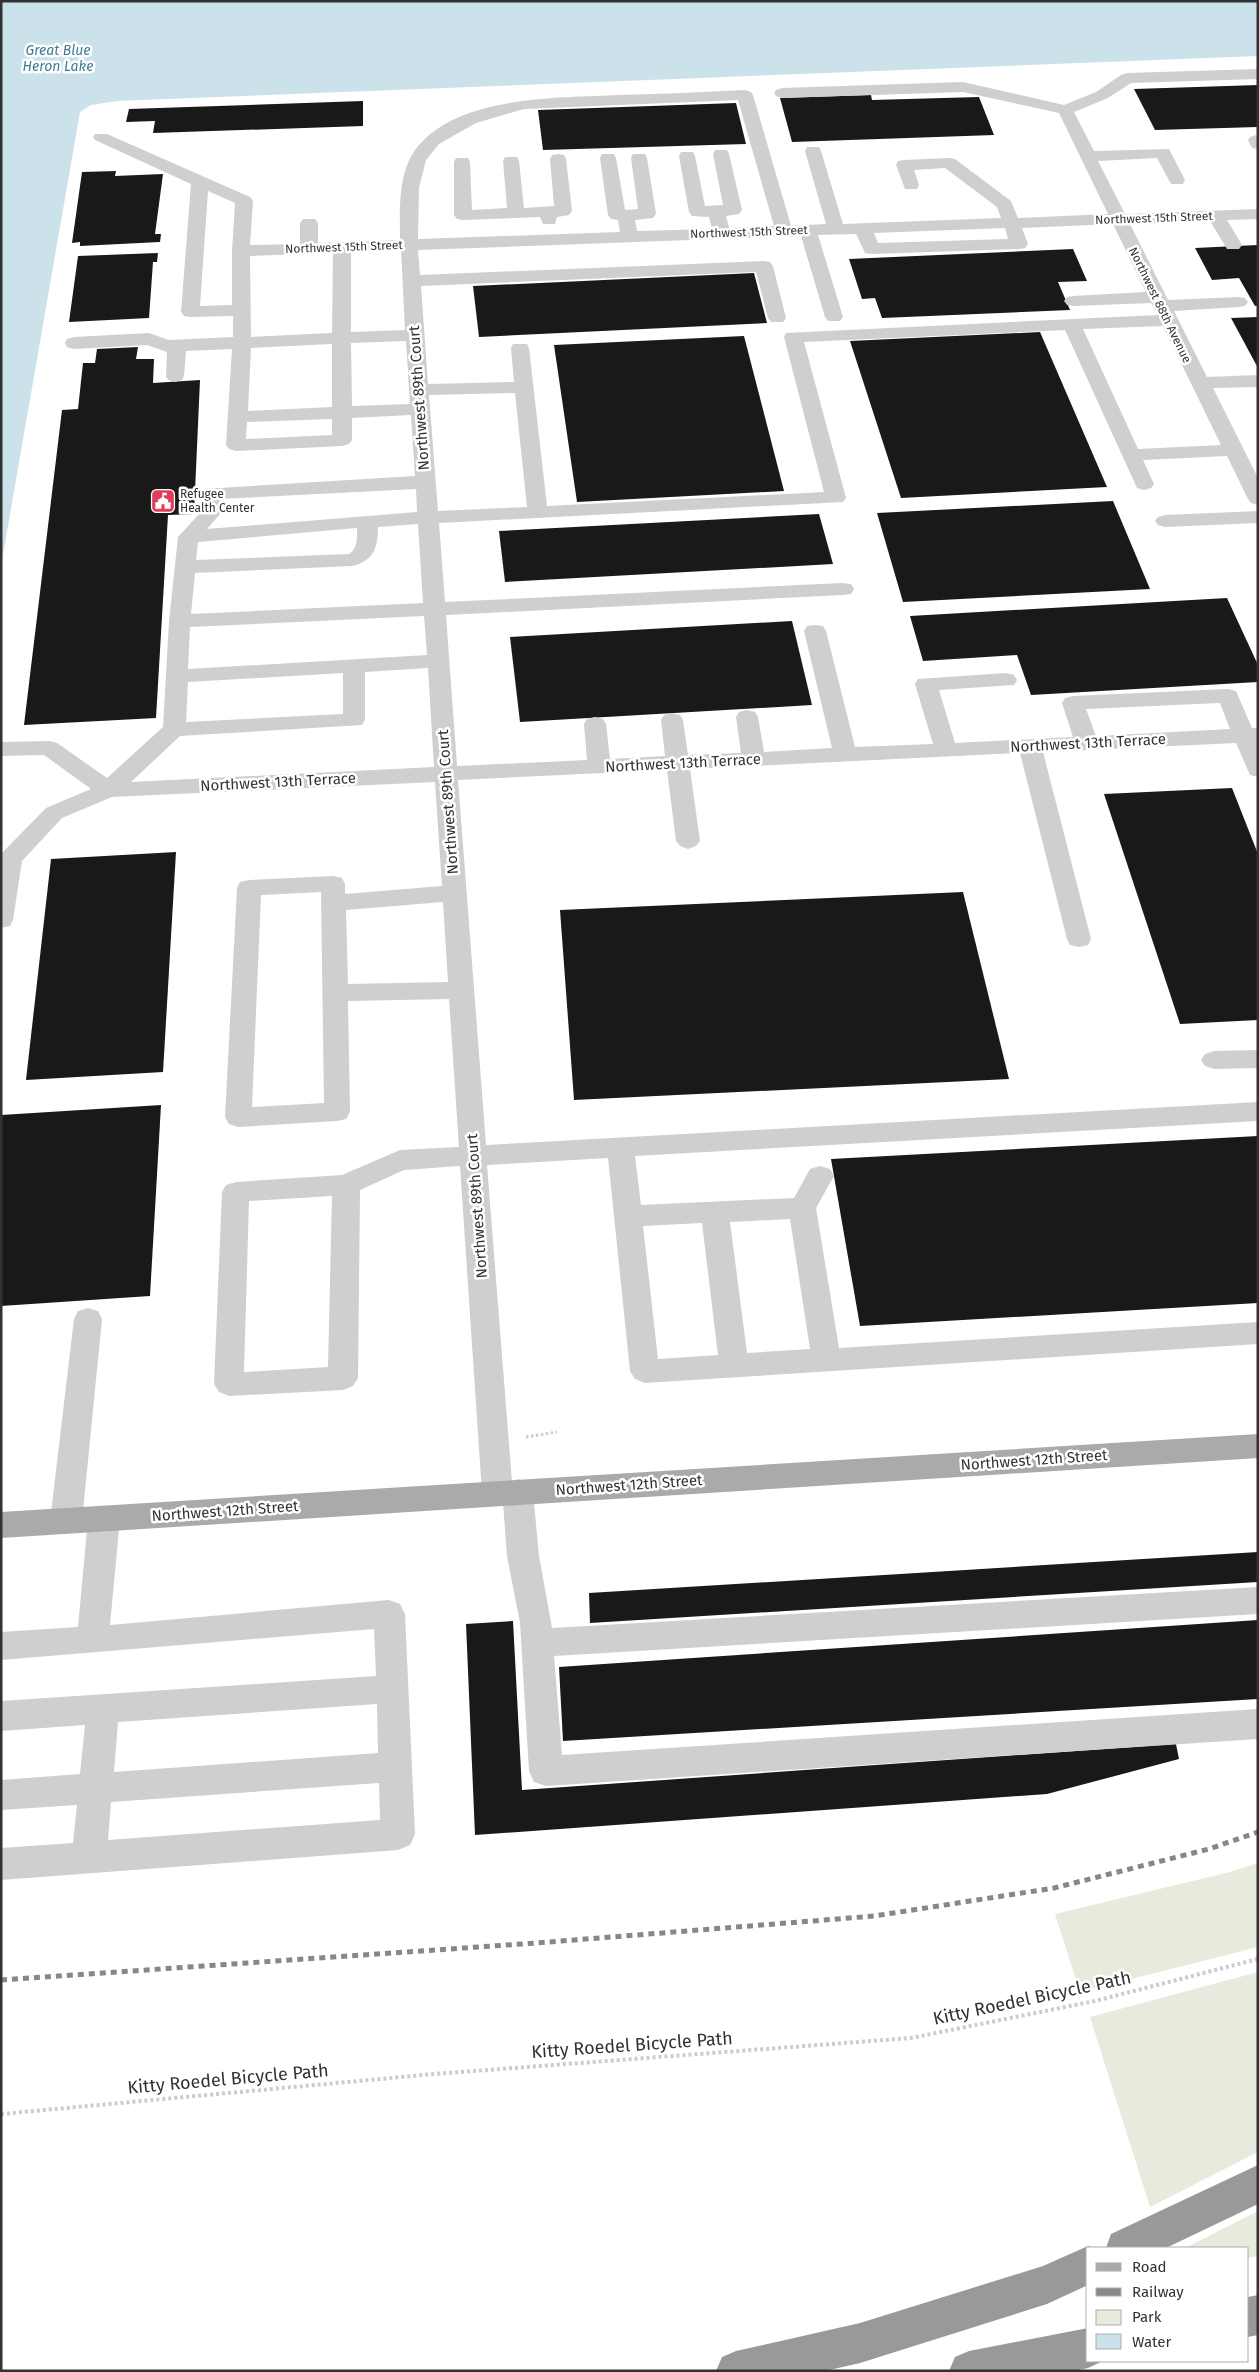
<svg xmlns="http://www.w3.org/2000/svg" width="1259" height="2372" font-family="'Fira Sans',sans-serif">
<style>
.green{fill:#e6ebde}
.water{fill:#cce2ea}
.building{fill:#191919}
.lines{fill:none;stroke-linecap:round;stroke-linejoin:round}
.path-far1{stroke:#ccc;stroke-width:3;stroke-dasharray:2.5 2.5;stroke-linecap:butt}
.path{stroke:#ccc;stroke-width:4;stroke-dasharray:3 3;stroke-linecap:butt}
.minor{fill:#cfcfcf;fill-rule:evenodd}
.major{fill:#aaa;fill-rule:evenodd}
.highway{fill:#999;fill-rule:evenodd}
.rail{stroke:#878787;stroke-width:5;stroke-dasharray:6 5;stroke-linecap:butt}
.labels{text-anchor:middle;stroke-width:5;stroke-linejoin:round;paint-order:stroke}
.far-street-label{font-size:12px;fill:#323232;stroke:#fff}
.far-poi-label{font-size:12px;fill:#323232;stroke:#fff;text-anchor:start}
.far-water-label{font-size:14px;font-style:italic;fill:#427b92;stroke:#fff}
.street-label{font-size:15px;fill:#323232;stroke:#fff}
.near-street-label{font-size:18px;fill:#323232;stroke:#fff}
</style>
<rect width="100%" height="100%" fill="#fff"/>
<!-- green -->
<g class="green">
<polygon points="1258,1863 1258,1947 1080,1992 1055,1914 1230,1872"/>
<polygon points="1258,1972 1258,2152 1150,2207 1090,2017"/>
<polygon points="1258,2211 1258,2256 1248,2258 1248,2248 1185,2248"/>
</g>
<!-- water -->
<polygon class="water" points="1,1 1258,1 1258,56 117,101 91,105 80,112 1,566"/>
<!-- building -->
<g class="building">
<polygon points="1258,85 1258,127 1155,130 1134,89"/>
<polygon points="871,95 872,100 979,97 994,135 792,142 780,98"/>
<polygon points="363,101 363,126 153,133 155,121 126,122 129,109"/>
<polygon points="736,103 746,144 543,150 538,110"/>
<polygon points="116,171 115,176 163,174 155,234 161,234 160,242 80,246 80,242 72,243 82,172"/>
<polygon points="1258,245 1258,306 1255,306 1239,278 1212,280 1195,248"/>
<polygon points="1073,249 1087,281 1058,282 1070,310 882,318 875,298 862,299 849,259"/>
<polygon points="158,253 157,262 153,262 149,318 69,322 78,256"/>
<polygon points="754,273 767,323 479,337 473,286"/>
<polygon points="1258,317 1258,368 1231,318"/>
<polygon points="1040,332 1107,487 901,498 850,341"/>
<polygon points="744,336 784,491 577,502 554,345"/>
<polygon points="138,347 136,359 154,359 153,383 200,380 194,514 168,515 156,718 24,725 62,410 78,409 83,363 95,363 97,349"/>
<polygon points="1113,501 1150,589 903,602 877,513"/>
<polygon points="819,514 833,564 505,582 499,531"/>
<polygon points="1227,598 1258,665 1258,682 1031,695 1017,655 923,661 910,616"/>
<polygon points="792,621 812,705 520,722 510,637"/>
<polygon points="1232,788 1258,854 1258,1020 1180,1024 1104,794"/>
<polygon points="176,852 163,1072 26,1080 51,859"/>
<polygon points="963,892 1009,1079 574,1100 560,910"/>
<polygon points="161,1105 150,1296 1,1306 1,1115"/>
<polygon points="1258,1136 1258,1303 860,1326 831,1159"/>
<polygon points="1258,1552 1258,1582 590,1623 589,1593"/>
<polygon points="1258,1620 1258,1699 563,1741 559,1667"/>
<polygon points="513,1621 522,1790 1176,1744 1179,1759 1047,1794 475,1835 466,1624"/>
</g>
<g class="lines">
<!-- path-far1 -->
<polyline class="path-far1" points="526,1437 557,1432"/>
<!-- path -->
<polyline class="path" points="1,2114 434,2074 911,2038 1095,2001 1258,1959"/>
<!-- minor -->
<g class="minor">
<path d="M1258,69V79L1131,83L1108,98L1074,112L1094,151L1169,149L1185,180L1183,184H1171L1157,158L1098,161L1125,214L1258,209V219L1227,220L1242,245L1239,249H1227L1210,221L1130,224L1168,300L1239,297L1245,298L1248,302L1245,306L1239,307L1174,311L1207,377L1258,375V387L1213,388L1258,478V505L1251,503L1248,499L1227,456L1143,460L1154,484L1151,488L1144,490L1137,488L1065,330L804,342L846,498L843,502L439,523L445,602L843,583L851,584L854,589L851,594L843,595L446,615L457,766L587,760L584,724L587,719L595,717L603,719L606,724L610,759L665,756L661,720L664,715L672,713L680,715L683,720L688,755L741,753L736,717L739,712L747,710L755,712L758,717L764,752L832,748L804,631L807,626L815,625L823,626L826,631L855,747L933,744L915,684L918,679L1006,673L1014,675L1017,680L1014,685L939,690L955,743L1073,737L1062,703L1065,698L1073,696L1228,689L1236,691L1252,728H1258V777L1250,775L1236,743L1043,752L1091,939L1088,945L1079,947L1070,945L1067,939L1020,753L690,769L700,841L696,846L688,849L680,846L676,841L667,770L458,780L486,1145L1258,1102V1121L635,1156L641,1205L794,1198L810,1169L820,1166L830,1169L834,1176L816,1208L839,1348L1258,1322V1344L645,1383L635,1379L630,1371L608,1158L487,1165L512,1482L518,1479L529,1483L533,1492L539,1556L552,1628L1258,1587V1614L554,1656L562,1755L1258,1709V1739L546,1786L534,1782L529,1771L520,1623L507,1556L503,1503L497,1506L486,1502L482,1493L460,1166L404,1170L360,1190L358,1378L353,1386L343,1390L229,1396L219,1392L214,1384L222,1192L226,1185L236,1182L342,1175L400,1150L459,1147L449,999L348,1001L350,1112L346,1119L337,1121L238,1127L229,1124L225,1117L237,888L240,882L249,880L333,876L342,878L345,884V894L442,886L435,782L112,797L62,818L22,861L13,920L10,926L1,928V854L46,808L91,789L44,755L1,756V742L49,741L57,743L107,778L163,727L169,621L178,537L200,513V493L203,489L415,476L411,415L352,418V440L349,444L342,446L236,451L229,449L226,445L232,349L186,351L184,376L182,380L175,382L168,380L166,376L167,352L147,345L74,349L67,347L65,343L67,339L74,337L149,333L169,340L233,337V316L190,317L184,316L181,312L191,184L95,140L93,137L95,134H107L250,197L253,201L250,245L300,244V223L303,219H315L318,223V243L400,240C400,210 397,170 419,145C462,95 560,98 620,95C662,94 703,92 745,90L751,92L753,95L791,226L826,224L805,151L807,147H819L821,151L843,224L1001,218L997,207L945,168L914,170L919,185L917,189H905L896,165L898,161L904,160L949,158L955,159L1011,201L1018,218L1108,214L1059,113L963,92L782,98L776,96L774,93L776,90L782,88L963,82L1064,105L1096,92L1121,75L1127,73ZM738,100L774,226L729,228L726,216L739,214L742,210L729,154L727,150H715L713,154L723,205L705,206L695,156L693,152H681L679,156L689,212L692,216L709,217L712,229L637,231L635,220L653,218L656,214L647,158L645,154H633L631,158L638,209L625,210L616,158L614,154H602L600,158L608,215L611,219L618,220L620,232L418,239L419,188L426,160L439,144L476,123L524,109ZM208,191L235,203L232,251V305L200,306ZM1113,224L1146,292L1073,296L1067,297L1064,301L1067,305L1073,306L1151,303L1158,315L786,333L784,337L824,492L547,506L529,348L527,344H513L511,348L514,382L428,384L421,286L756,272L768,318L771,322H783L786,318L773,266L770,262L764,261L420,275L418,250L801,236L825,317L828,321H840L843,317L818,235L856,234L865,253L871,254L1019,249L1025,248L1028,244L1022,228ZM1005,228L1008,239L878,243L874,233ZM401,250L405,330L351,332V252ZM333,253L332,333L251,337L250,256ZM1163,326L1221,445L1138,449L1083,329ZM406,341L410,404L352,406L351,343ZM332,344V407L248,411L251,348ZM515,393L527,507L438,511L429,395ZM332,419V435L246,439L247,422ZM416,489L417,512L207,529L220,514V499ZM418,524L423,603L191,614L195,573L352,566C374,561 378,547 378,527ZM357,528C357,538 358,548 349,554L196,560L198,542ZM424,616L427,655L188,669L190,627ZM428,668L434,767L131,782L180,736L362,725L365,720V672ZM343,673V714L186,722L188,682ZM1220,703L1230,729L1096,736L1086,709ZM321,892L324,1103L252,1107L261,895ZM443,902L448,982L348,984L346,910ZM332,1196L328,1367L244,1372L249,1201ZM790,1219L810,1349L747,1353L730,1222ZM702,1223L718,1355L658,1359L643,1226Z"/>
<polygon points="1256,135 1258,135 1258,149 1252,148 1248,140 1250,137"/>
<polygon points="558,154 564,155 566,159 572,211 569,215 557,217 555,224 543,224 540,217 463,220 457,219 454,215 454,162 456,158 468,158 470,162 472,210 507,208 503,161 505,157 517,157 519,161 524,208 554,206 550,159 552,155"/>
<polygon points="1258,511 1258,523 1165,527 1158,525 1155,521 1158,517 1165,515"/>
<polygon points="1258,1050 1258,1068 1214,1069 1205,1066 1201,1060 1205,1054 1214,1051"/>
<polygon points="88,1308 98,1311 102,1319 82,1521 77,1530 66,1534 55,1530 50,1521 74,1319 78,1311"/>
<path d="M104,1506L115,1510L120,1519L110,1625L389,1600L400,1604L405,1614L415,1834L410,1845L398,1850L1,1880V1848L73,1843L77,1805L1,1810V1780L80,1774L85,1725L1,1731V1701L376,1676L374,1629L1,1660V1632L78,1627L88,1519L93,1510ZM377,1704L378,1753L114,1772L118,1722ZM379,1783L380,1820L108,1840L111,1802Z"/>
</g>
<!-- major -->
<polygon class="major" points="1258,1434 1258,1458 1,1538 1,1512"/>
<!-- highway -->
<g class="highway">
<polygon points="1258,2165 1258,2204 1166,2248 1106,2248 1111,2234"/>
<polygon points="1088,2246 1094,2248 1088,2248 1088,2285 1047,2304 860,2363 825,2371 716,2371 722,2357 736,2351 860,2323 1043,2266"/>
<polygon points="1258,2295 1258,2335 1248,2337 1248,2297"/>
<polygon points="1088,2328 1088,2361 1103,2361 1088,2368 1073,2371 949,2371 955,2357 969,2351"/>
</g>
<!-- rail -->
<polyline class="rail" points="1,1980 536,1943 874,1916 1054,1888 1209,1849 1258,1832"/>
</g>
<!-- icons -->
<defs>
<symbol id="civic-square" viewBox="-11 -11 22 22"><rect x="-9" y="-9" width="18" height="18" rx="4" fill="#df3e5a" stroke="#fff"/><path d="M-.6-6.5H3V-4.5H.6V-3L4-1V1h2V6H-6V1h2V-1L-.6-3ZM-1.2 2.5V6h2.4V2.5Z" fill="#fff"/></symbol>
</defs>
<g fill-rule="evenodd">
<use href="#civic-square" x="149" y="487" width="28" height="28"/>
</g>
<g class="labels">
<!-- far-street labels -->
<g class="far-street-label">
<text transform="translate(1154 218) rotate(-2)" y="4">Northwest 15th Street</text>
<text transform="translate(749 232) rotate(-2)" y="4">Northwest 15th Street</text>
<text transform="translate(344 247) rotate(-2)" y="4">Northwest 15th Street</text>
<text transform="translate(1160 305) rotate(64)" y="4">Northwest 88th Avenue</text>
</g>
<!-- far-poi labels -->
<g class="far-poi-label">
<text x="180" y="498">Refugee<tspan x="180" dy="14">Health Center</tspan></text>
</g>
<!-- far-water labels -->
<g class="far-water-label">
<text x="58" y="55">Great Blue<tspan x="58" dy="16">Heron Lake</tspan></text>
</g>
<!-- street labels -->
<g class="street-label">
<text transform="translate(419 398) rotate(-94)" y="5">Northwest 89th Court</text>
<text transform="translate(1088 743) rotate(-3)" y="5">Northwest 13th Terrace</text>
<text transform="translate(683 763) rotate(-3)" y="5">Northwest 13th Terrace</text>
<text transform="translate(278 782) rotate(-3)" y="5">Northwest 13th Terrace</text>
<text transform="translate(448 802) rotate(-94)" y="5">Northwest 89th Court</text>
<text transform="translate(477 1206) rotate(-94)" y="5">Northwest 89th Court</text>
<text transform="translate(1034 1460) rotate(-4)" y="5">Northwest 12th Street</text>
<text transform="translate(629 1485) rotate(-4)" y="5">Northwest 12th Street</text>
<text transform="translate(225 1511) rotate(-4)" y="5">Northwest 12th Street</text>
</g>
<!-- near-street labels -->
<g class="near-street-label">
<text transform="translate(1032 1998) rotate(-12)" y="6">Kitty Roedel Bicycle Path</text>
<text transform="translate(632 2045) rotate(-4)" y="6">Kitty Roedel Bicycle Path</text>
<text transform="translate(228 2079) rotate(-5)" y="6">Kitty Roedel Bicycle Path</text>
</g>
</g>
<!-- border -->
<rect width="1259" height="2372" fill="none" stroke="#323232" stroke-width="5"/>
<!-- legend -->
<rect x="1086" y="2247" width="162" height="115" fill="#ffffff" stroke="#adadad"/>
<rect x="1096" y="2263" width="25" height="8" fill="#aaaaaa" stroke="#adadad"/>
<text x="1132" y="2272" font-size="15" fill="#323232">Road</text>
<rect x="1096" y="2288" width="25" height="8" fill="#878787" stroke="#adadad"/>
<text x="1132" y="2297" font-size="15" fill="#323232">Railway</text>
<rect x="1096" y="2310" width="25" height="15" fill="#e6ebde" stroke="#adadad"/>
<text x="1132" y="2322" font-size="15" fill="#323232">Park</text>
<rect x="1096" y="2334" width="25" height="15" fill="#cce2ea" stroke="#adadad"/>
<text x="1132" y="2347" font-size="15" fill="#323232">Water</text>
</svg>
